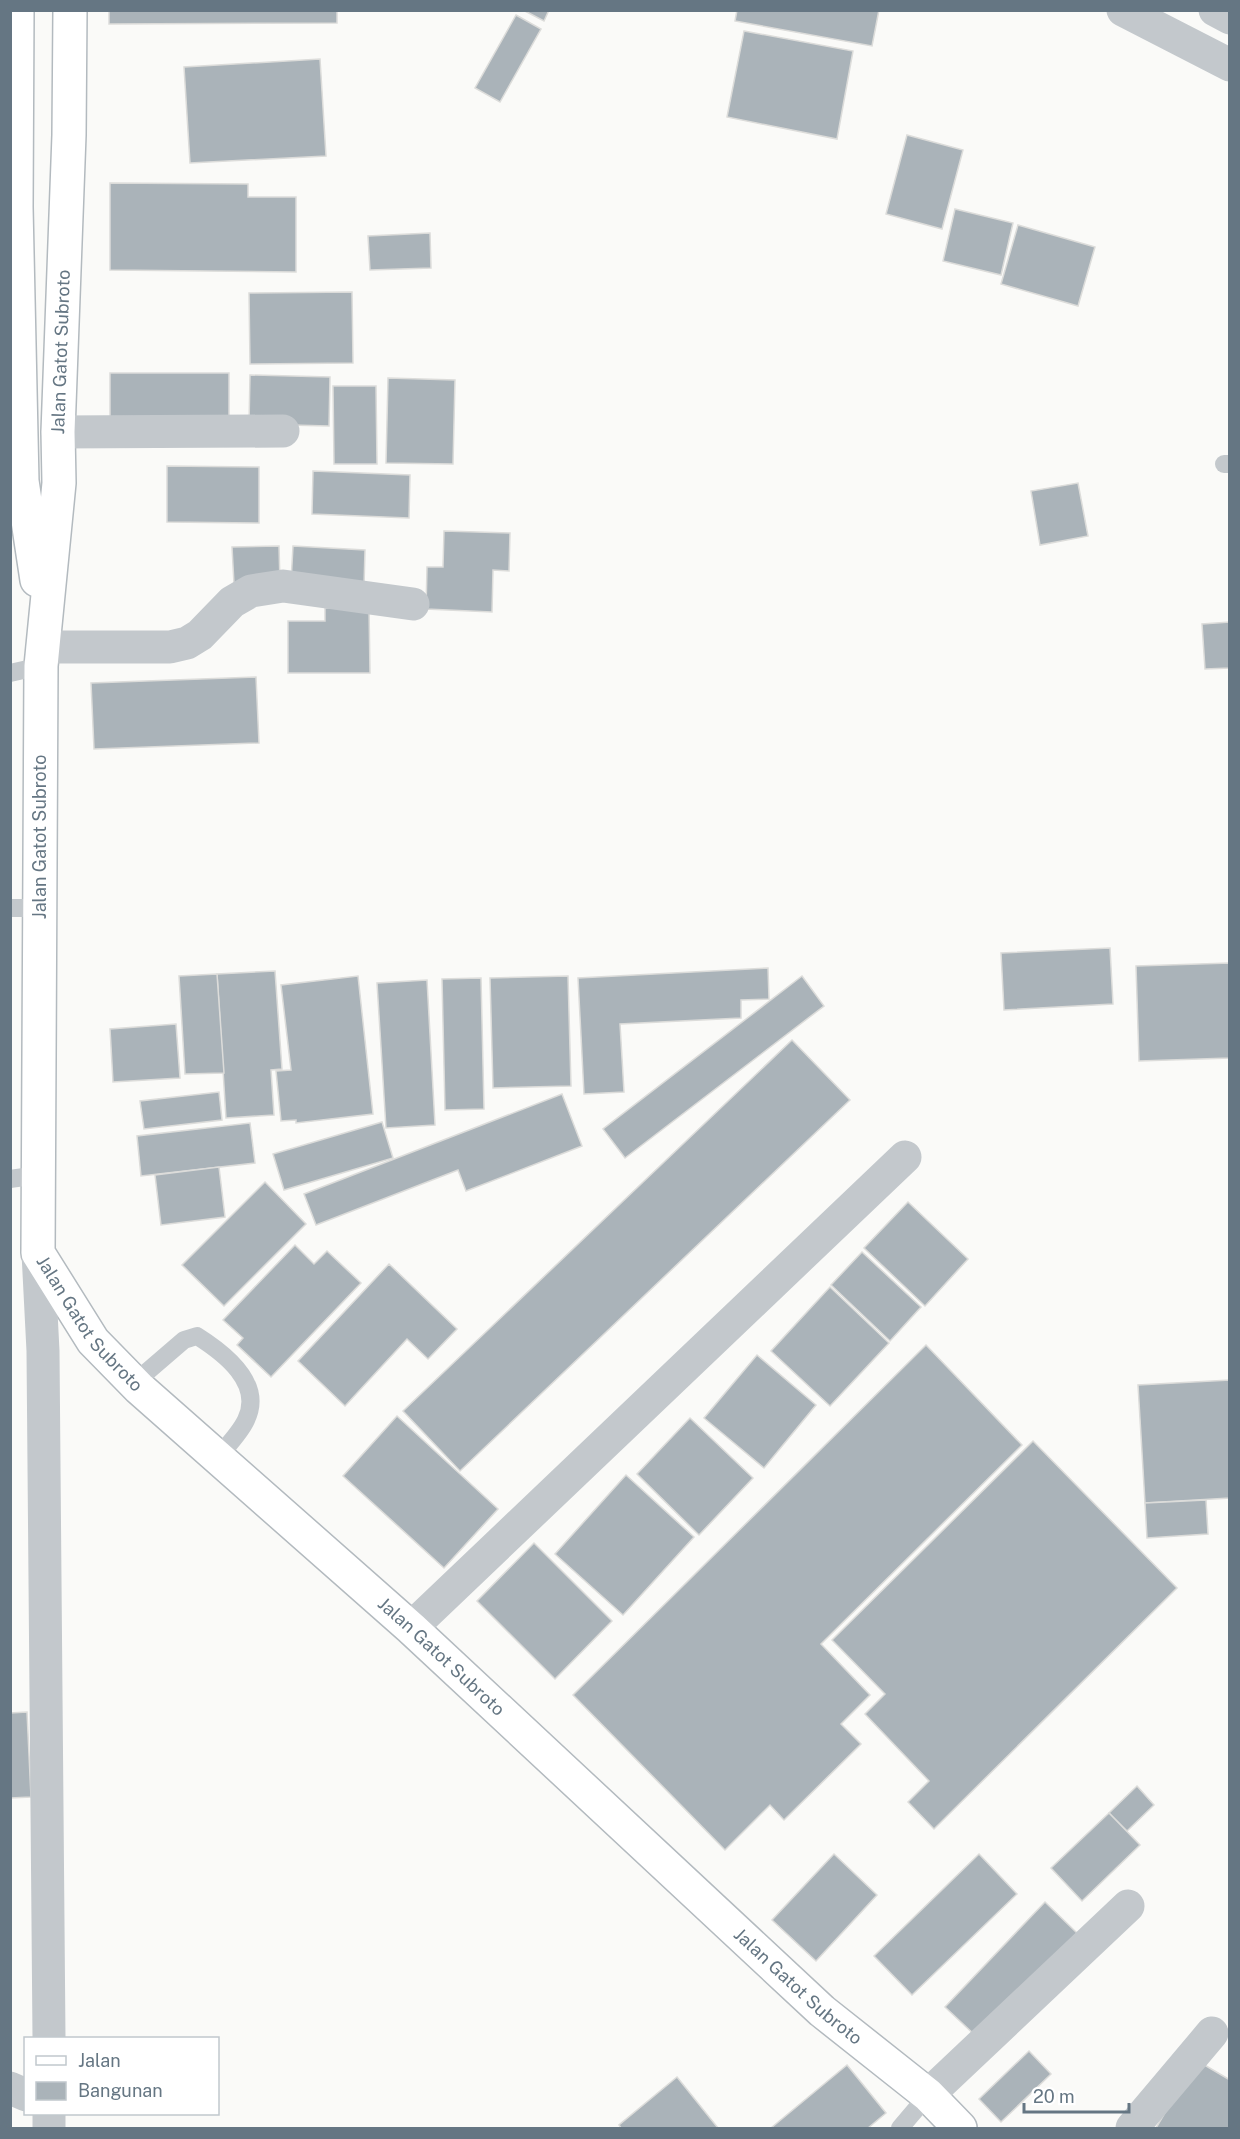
<svg xmlns="http://www.w3.org/2000/svg" width="1240" height="2139" font-family="'Public Sans',sans-serif">
<style>
.building{fill:#aab3b9;stroke:#dcdcda;stroke-width:1.5}
.lines{fill:none;stroke-linecap:round;stroke-linejoin:round}
.secondary-casing{stroke:#b3babf;stroke-width:36}
.service{stroke:#c3c8cc;stroke-width:18}
.minor{stroke:#c3c8cc;stroke-width:33}
.secondary{stroke:#fff;stroke-width:33}
.labels{text-anchor:middle;stroke-width:6;stroke-linejoin:round;paint-order:stroke}
.street-label{font-size:18px;fill:#657683;stroke:#fff}
</style>
<rect width="100%" height="100%" fill="#fafaf8"/>
<!-- building -->
<g class="building">
<polygon points="109,10 337,10 337,23 109,24"/>
<polygon points="523,10 549,10 544,21"/>
<polygon points="737,10 879,10 872,46 735,21"/>
<polygon points="516,15 541,29 500,102 475,88"/>
<polygon points="744,31 853,51 837,139 727,117"/>
<polygon points="320,59 326,156 190,163 184,67"/>
<polygon points="907,135 963,150 942,229 886,214"/>
<polygon points="110,183 248,184 248,197 296,197 296,272 110,270"/>
<polygon points="955,209 1013,223 1001,275 943,261"/>
<polygon points="1018,225 1095,247 1078,306 1001,284"/>
<polygon points="430,233 431,268 370,270 368,236"/>
<polygon points="352,292 353,363 250,364 249,293"/>
<polygon points="110,373 229,373 229,420 110,421"/>
<polygon points="250,375 330,377 329,426 249,424"/>
<polygon points="388,378 455,380 453,464 386,463"/>
<polygon points="333,386 376,386 377,464 334,464"/>
<polygon points="167,466 259,467 259,523 167,522"/>
<polygon points="313,471 410,475 409,518 312,514"/>
<polygon points="1078,483 1088,536 1040,545 1031,491"/>
<polygon points="444,531 510,533 509,571 493,570 492,612 426,609 427,567 443,567"/>
<polygon points="279,546 280,583 234,584 232,547"/>
<polygon points="293,546 365,550 364,586 291,582"/>
<polygon points="369,607 370,673 288,673 288,621 325,621 325,608"/>
<polygon points="1230,622 1230,668 1205,669 1202,624"/>
<polygon points="256,677 259,743 94,749 91,683"/>
<polygon points="1110,948 1113,1004 1004,1010 1001,953"/>
<polygon points="1230,963 1230,1058 1139,1061 1136,966"/>
<polygon points="768,968 769,999 741,1000 741,1018 620,1024 624,1092 584,1094 578,978"/>
<polygon points="275,971 282,1069 271,1070 274,1115 226,1118 217,974"/>
<polygon points="217,974 224,1073 185,1074 179,976"/>
<polygon points="358,976 373,1114 296,1123 296,1120 281,1121 276,1071 291,1070 281,985"/>
<polygon points="568,976 571,1086 493,1088 490,978"/>
<polygon points="802,976 824,1006 625,1158 603,1129"/>
<polygon points="481,978 484,1109 445,1110 442,979"/>
<polygon points="427,980 435,1125 386,1128 377,983"/>
<polygon points="176,1024 180,1078 113,1082 110,1029"/>
<polygon points="792,1040 850,1100 460,1471 403,1411"/>
<polygon points="219,1092 222,1120 144,1129 140,1101"/>
<polygon points="562,1094 582,1146 466,1191 458,1170 316,1225 304,1194"/>
<polygon points="382,1122 393,1158 284,1190 273,1154"/>
<polygon points="250,1123 255,1163 141,1176 137,1136"/>
<polygon points="219,1167 225,1217 161,1225 155,1175"/>
<polygon points="265,1182 306,1224 224,1306 182,1265"/>
<polygon points="908,1202 968,1259 925,1306 864,1248"/>
<polygon points="295,1245 314,1264 327,1251 361,1283 271,1377 237,1345 243,1338 223,1320"/>
<polygon points="862,1252 921,1307 890,1341 831,1285"/>
<polygon points="389,1264 457,1329 428,1359 407,1339 345,1406 298,1361"/>
<polygon points="830,1287 889,1343 830,1406 771,1351"/>
<polygon points="926,1345 1022,1445 821,1644 870,1695 841,1724 861,1744 784,1820 770,1805 725,1850 573,1695"/>
<polygon points="757,1355 816,1405 764,1468 704,1418"/>
<polygon points="1230,1380 1230,1498 1145,1503 1138,1385"/>
<polygon points="397,1416 498,1509 444,1568 343,1476"/>
<polygon points="690,1418 753,1478 699,1535 637,1474"/>
<polygon points="1033,1441 1177,1588 934,1829 908,1802 929,1781 865,1714 885,1694 832,1640"/>
<polygon points="626,1475 694,1537 623,1615 555,1554"/>
<polygon points="1206,1500 1208,1534 1147,1538 1145,1503"/>
<polygon points="534,1543 612,1621 555,1679 477,1601"/>
<polygon points="27,1712 31,1797 10,1798 10,1713"/>
<polygon points="1137,1786 1154,1805 1127,1831 1109,1813"/>
<polygon points="1109,1813 1140,1845 1082,1901 1051,1868"/>
<polygon points="834,1854 877,1895 816,1961 772,1920"/>
<polygon points="979,1854 1017,1894 912,1995 874,1956"/>
<polygon points="1045,1902 1077,1933 978,2038 945,2007"/>
<polygon points="1029,2051 1051,2074 1001,2122 979,2099"/>
<polygon points="1196,2060 1230,2080 1230,2128 1156,2128"/>
<polygon points="847,2065 886,2113 868,2128 771,2128"/>
<polygon points="677,2077 718,2128 621,2128 619,2125"/>
</g>
<g class="lines">
<defs>
<g id="secondary">
<polyline points="17,10 16,207 22,481 37,580"/>
<path id="s1" d="M70,10L69,135L58,432L59,483L41,666L38,1253L93,1341L139,1388L411,1628L822,2011L928,2095L960,2128"/>
</g>
</defs>
<!-- secondary casing -->
<use href="#secondary" class="secondary-casing"/>
<!-- service -->
<g class="service">
<polyline points="1224,464 1230,464"/>
<polyline points="10,673 41,666"/>
<polyline points="10,908 40,908"/>
<polyline points="10,1179 38,1175"/>
<path d="M134,1383L184,1340L197,1336C224,1353 264,1383 246,1420C240,1433 227,1446 218,1457"/>
<polyline points="900,2128 928,2095"/>
</g>
<!-- minor -->
<g class="minor">
<polyline points="1123,10 1230,65"/>
<polyline points="1215,10 1230,18"/>
<polyline points="58,432 283,431"/>
<polyline points="43,647 170,647 187,643 200,635 232,602 251,591 283,586 413,604"/>
<polyline points="38,1253 43,1351 49,2038"/>
<polyline points="411,1628 905,1157"/>
<polyline points="10,2088 26,2095"/>
<polyline points="928,2095 1128,1906"/>
<polyline points="49,2114 49,2128"/>
<polyline points="1132,2128 1212,2033"/>
</g>
<!-- secondary -->
<use href="#secondary" class="secondary"/>
</g>
<g class="labels">
<!-- street labels -->
<g class="street-label">
<text transform="translate(61 352) rotate(-88)" y="6">Jalan Gatot Subroto</text>
<text transform="translate(40 837) rotate(-90)" y="6">Jalan Gatot Subroto</text>
<text dy="6" stroke="none"><textPath href="#s1" startOffset="1332">Jalan Gatot Subroto</textPath></text>
<text dy="6" stroke="none"><textPath href="#s1" startOffset="1818">Jalan Gatot Subroto</textPath></text>
<text dy="6" stroke="none"><textPath href="#s1" startOffset="2304">Jalan Gatot Subroto</textPath></text>
</g>
</g>
<!-- border -->
<rect width="1240" height="2139" fill="none" stroke="#657683" stroke-width="24"/>
<!-- legend -->
<rect x="24" y="2037" width="195" height="78" fill="#ffffff" stroke="#c1c8cd" stroke-width="1.5"/>
<rect x="36" y="2056" width="30" height="9" fill="#ffffff" stroke="#c1c8cd" stroke-width="1.5"/>
<text x="78" y="2067" font-size="18" fill="#657683">Jalan</text>
<rect x="36" y="2082" width="30" height="18" fill="#aab3b9" stroke="#c1c8cd" stroke-width="1.5"/>
<text x="78" y="2097" font-size="18" fill="#657683">Bangunan</text>
<!-- scale -->
<path d="M1024 2103v9h105v-9" fill="none" stroke="#657683" stroke-width="3"/>
<text x="1033" y="2103" font-size="18" fill="#657683" stroke="#ffffff" stroke-width="4.5" paint-order="stroke">20 m</text>
</svg>
